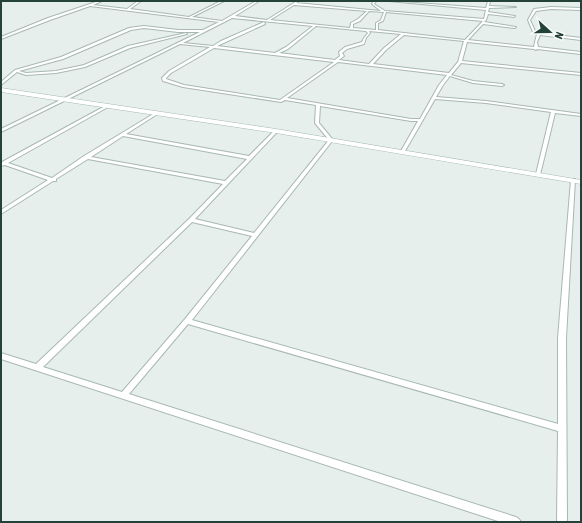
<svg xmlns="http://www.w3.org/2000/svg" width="582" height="523" font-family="'Asap Condensed',sans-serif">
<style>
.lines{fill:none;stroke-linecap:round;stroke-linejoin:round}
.street-casing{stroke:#a8b8b2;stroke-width:2}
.secondary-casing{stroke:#a4bbb3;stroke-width:1}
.street{fill:#fff;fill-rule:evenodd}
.secondary{fill:#fff;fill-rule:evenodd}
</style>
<rect width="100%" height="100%" fill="#e6efeb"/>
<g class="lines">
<defs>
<path id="street" d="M99,1H102L93,5L127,9L138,1H141L130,9L189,17L221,1H224L192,17L222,21L256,1H259L235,16L267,20L297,1L298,2L296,3L381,11L372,4L374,1H376L374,4L385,11L484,19L486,10L389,1L486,8L488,1H490L489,6L516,7L489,8L488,12L515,16L514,17L488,14L486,20L484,22L516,27L515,28L483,24L468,40L534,47L535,42L537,34L533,32L528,20L534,9L551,7L581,8V10L551,9L536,11L530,20L535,31L540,33L581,38V40L540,35L537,42L538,47L581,52V54L537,49L536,50L534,49L467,42L462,61L581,73V75L461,63L451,75L473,81L502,84L504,85L502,86L473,83L450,76L443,85L436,97L486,101L581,114V116L555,113L540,175H538L536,174L551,112L486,103L435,99L405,151L403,152L401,151L418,121H411L320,106L319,123L333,140L192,320L558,424V338L571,180V179H575V180L566,338L567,522H557L558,431L188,324L129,394L516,517L519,519L521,522H501L1,359V353L36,364L189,219L223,184L88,159L56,179V181H53L1,214V210L48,180L5,165L1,166V163L2,162L107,105H108V107L8,163L52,178L84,156L155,113H156V115L126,134L249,156L275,130H277V132L195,219L254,233L329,140L315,123L316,105L285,100L281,102L183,87L163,81L162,78L169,71L210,47L180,44L1,132V129L200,32H178L144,28L131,30L63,59L19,71L26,73L56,71L84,65L128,46L186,33L187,34L130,48L85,67L56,73L26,75L17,72L1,85V82L15,70L61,57L129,28L144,26L178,30H203L219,22L90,6L50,20L1,39V37L48,18ZM294,5L367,11L358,19L351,23L350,28L270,20ZM369,11L384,12L381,20L376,23V30L353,28V24L360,21ZM386,12L483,21L465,40L378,30V23L383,21ZM232,18L313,26L286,47L275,53L217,46L265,24L264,22L221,41L213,46L183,43ZM316,26L366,31L368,33L364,38L362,42L345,47L339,52L340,56L335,60L279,53L288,49ZM369,31L401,34L384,48L369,64L339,60L344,56L342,53L347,49L364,44L366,38L370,33ZM404,35L464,41L458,62L449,73L373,64L386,50ZM214,48L334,62L280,100L184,85L166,79V78L171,73ZM338,62L447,75L439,85L420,119H411L287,98ZM123,136L247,159L225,181L91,157ZM192,222L252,236L185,319L122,392L43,367Z"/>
<polygon id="secondary" points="1,88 276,129 581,180 581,184 276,133 1,92"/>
</defs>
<!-- street casing -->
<use href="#street" class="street-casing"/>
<!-- secondary casing -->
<use href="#secondary" class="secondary-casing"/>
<!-- street -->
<use href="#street" class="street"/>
<!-- secondary -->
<use href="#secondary" class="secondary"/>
</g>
<!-- border -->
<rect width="582" height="523" fill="none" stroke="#24423a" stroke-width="4"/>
<!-- north arrow -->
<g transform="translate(550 32) rotate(111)" stroke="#f7fbf9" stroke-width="3" paint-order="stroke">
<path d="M0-3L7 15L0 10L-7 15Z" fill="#24423a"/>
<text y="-6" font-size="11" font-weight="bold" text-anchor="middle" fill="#24423a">N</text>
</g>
</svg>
